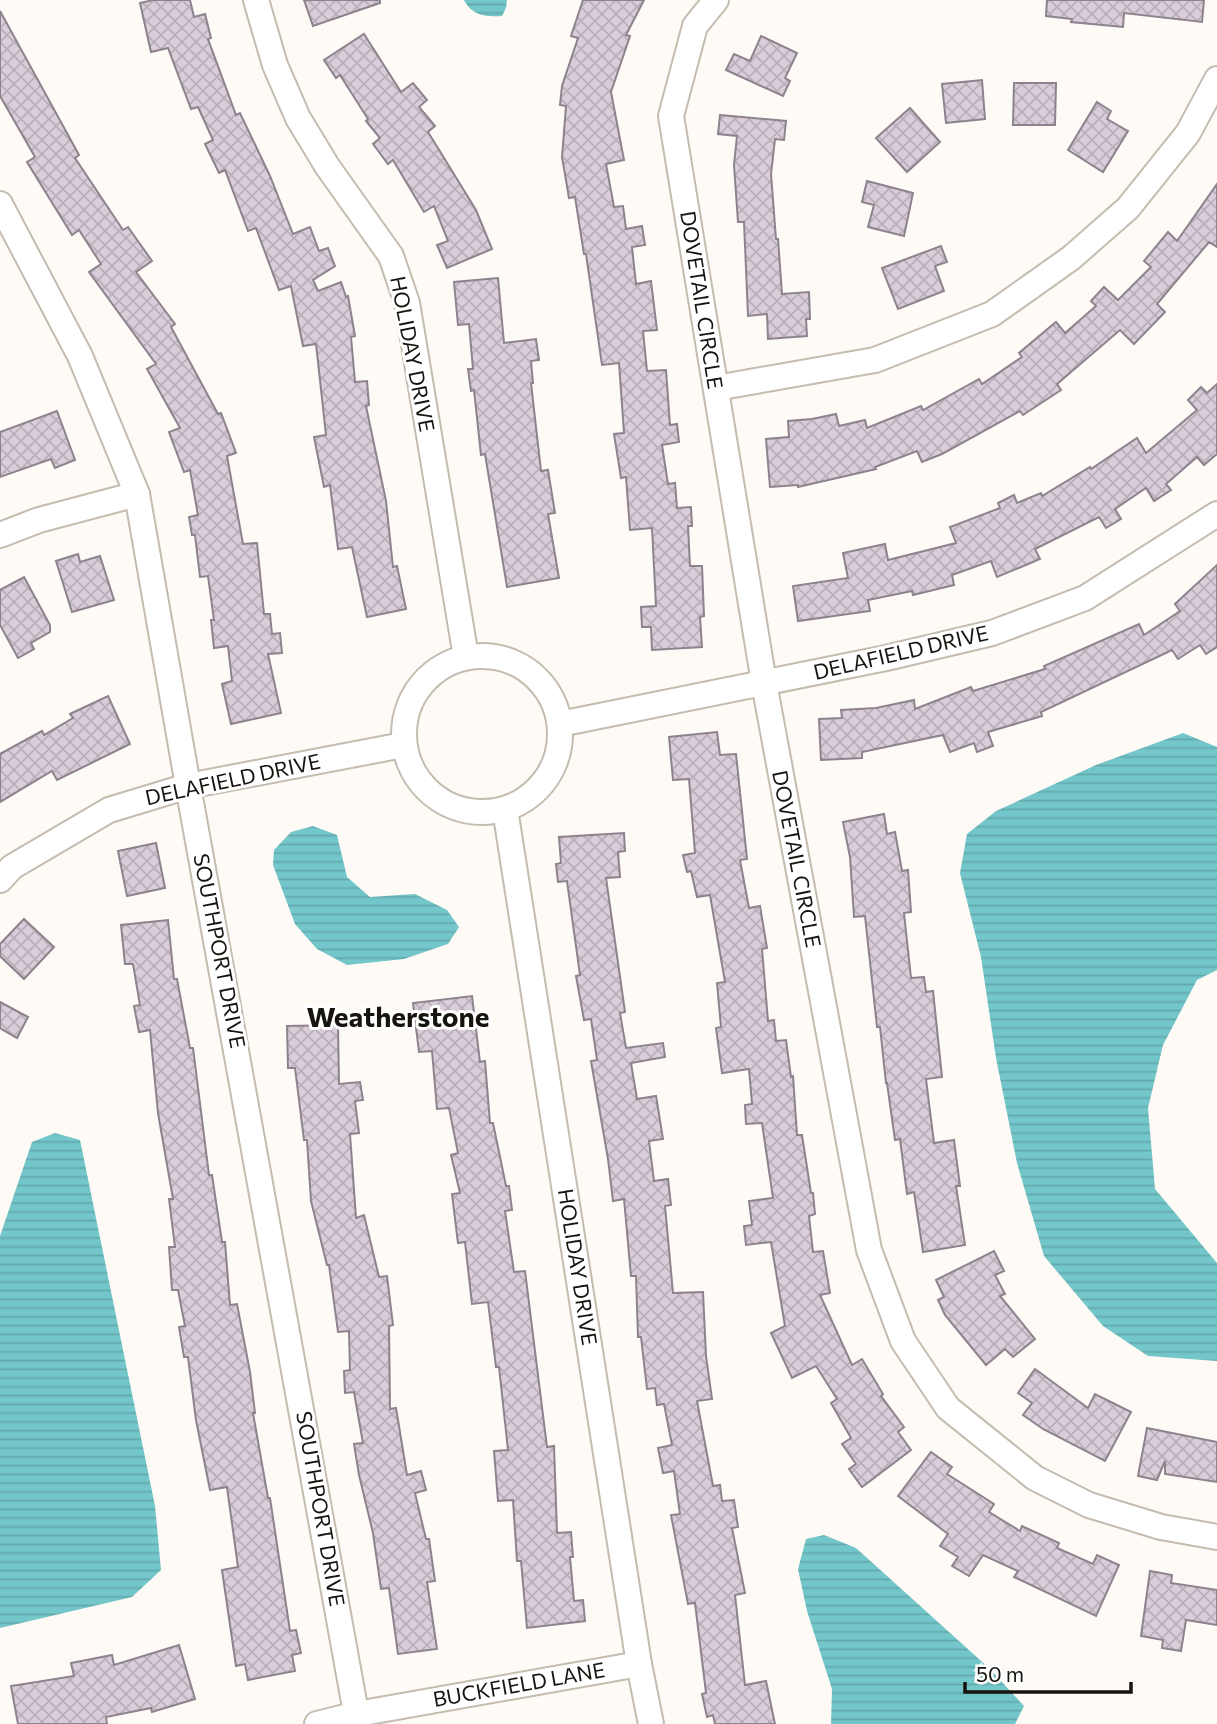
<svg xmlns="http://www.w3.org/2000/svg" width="1217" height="1724" font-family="Commissioner,sans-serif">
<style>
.water{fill:url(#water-rules)}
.building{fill:url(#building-cross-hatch);stroke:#8d828d;stroke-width:2}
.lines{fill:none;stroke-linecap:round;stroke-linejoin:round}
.minor-casing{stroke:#c5bcb0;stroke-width:28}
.minor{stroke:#fff;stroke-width:24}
.labels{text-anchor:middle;stroke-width:6;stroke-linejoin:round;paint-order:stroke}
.street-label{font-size:21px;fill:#171410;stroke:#fff}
.district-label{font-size:28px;font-weight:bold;fill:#171410;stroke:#fff}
</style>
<defs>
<pattern id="water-rules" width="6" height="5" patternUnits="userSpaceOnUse" patternTransform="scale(1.75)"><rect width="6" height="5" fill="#73c6ca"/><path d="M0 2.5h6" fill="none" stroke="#63a9ac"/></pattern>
<pattern id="building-cross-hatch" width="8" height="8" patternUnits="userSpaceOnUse" patternTransform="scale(1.75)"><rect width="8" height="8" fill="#d8cdd8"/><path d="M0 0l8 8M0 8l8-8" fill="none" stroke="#b9afb8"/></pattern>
</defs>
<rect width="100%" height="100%" fill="#fefaf5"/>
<!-- water -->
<g class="water">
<path d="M464,0H507L506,8L502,16C487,17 472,16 464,0Z"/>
<polygon points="1183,733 1217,747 1217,970 1197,980 1163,1045 1148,1108 1155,1189 1217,1263 1217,1361 1148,1356 1103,1326 1044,1256 1017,1163 996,1058 981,957 960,873 967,834 996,811 1096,765"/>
<polygon points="313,826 337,835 347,877 370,897 415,894 447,910 459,927 448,944 404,959 347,965 317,949 295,924 273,865 274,850 291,832"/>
<polygon points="55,1133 80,1140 155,1506 161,1570 132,1597 0,1628 0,1236 32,1142"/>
<polygon points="824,1535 856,1548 990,1669 1024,1706 1015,1724 831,1724 832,1689 807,1611 798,1569 806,1539"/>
</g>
<!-- building -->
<g class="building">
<polygon points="153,0 190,0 194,17 205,14 211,38 208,39 236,115 240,113 270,176 293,234 310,227 319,251 328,248 335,266 313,280 318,291 341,282 346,297 348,296 355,336 351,337 355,382 367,381 369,405 366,406 386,501 393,567 397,566 406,609 367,617 352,547 338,549 330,485 324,487 314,437 326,435 316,344 303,346 291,286 279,290 256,228 248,231 225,170 219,173 205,144 213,140 198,107 191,109 168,48 151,52 140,3"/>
<polygon points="304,0 380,0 380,3 313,26"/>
<polygon points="583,0 644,0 626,35 630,36 611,92 624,160 606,164 614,207 623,206 626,229 642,226 645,245 632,247 636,284 651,281 657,330 643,331 647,371 666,370 670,425 677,424 679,442 662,445 668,484 675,483 677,508 691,507 692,526 688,526 690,566 702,566 704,616 700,617 702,647 652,650 651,627 642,627 641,607 656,606 652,528 630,530 626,477 621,478 614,434 624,433 619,363 602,365 586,254 584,254 575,197 569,198 562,157 566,106 560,105 562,86 578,38 571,36"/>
<polygon points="1047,0 1204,0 1202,22 1124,13 1123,27 1071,22 1072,19 1046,16"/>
<polygon points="0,11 79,155 75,158 123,230 128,227 152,261 136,272 175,324 171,327 218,414 221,413 236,453 227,456 243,544 257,543 264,614 270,614 272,634 280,633 282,653 268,654 281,713 231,724 222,684 232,681 228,646 214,648 211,620 214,620 208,576 200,577 195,535 192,535 189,517 198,515 190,470 184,472 169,432 180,428 147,369 156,364 89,272 101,264 79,230 72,235 27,162 35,157 0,96"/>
<polygon points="364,34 401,92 413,83 427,100 419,107 435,126 428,132 476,210 492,249 447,268 437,245 448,241 434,206 424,212 393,160 388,164 373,144 380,138 366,121 368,119 340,75 336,78 324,60"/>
<polygon points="761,36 797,53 785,78 790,81 783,96 726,70 734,54 750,61"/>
<polygon points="982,80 985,119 946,123 942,84"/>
<polygon points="1014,83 1056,83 1055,125 1013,125"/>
<polygon points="1097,102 1111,111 1107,119 1128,131 1103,172 1068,150"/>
<polygon points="910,108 940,142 907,172 876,138"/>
<polygon points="720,115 786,121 784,140 775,139 771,174 776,239 778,239 782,294 809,292 810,319 806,319 807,336 768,339 767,314 748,316 744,222 738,222 734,165 737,136 718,134"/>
<polygon points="867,181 913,193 904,236 868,227 874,205 862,202"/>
<polygon points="1217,184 1217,247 1209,242 1157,304 1165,312 1134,344 1120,330 1057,384 1061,390 1023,415 1020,411 942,454 922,462 917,451 875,467 876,469 798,487 798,485 770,487 766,439 789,437 788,421 812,419 836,414 839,426 865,420 867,428 921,406 923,410 979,379 982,384 1022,357 1019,353 1056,322 1065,333 1096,306 1091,301 1104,287 1118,300 1151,267 1144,261 1168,232 1177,241"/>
<polygon points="941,246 947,262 935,266 944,291 898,309 882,268"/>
<polygon points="498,278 504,343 536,339 539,360 531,361 533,383 531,383 541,471 548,470 555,513 548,514 559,578 507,587 485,454 481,455 474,390 471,391 468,369 473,369 469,324 458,325 454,282"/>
<polygon points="1217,384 1217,454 1204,465 1197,457 1166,484 1171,490 1154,501 1146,488 1115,509 1121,519 1106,528 1099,517 1035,549 1040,559 997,577 991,561 952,575 954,585 913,595 912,591 868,600 870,611 798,621 793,586 848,578 843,553 885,544 888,560 956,543 950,527 1000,508 998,503 1014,495 1017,503 1041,493 1042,496 1090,467 1091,469 1137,438 1146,453 1197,410 1188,400 1201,387 1207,393"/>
<polygon points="57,411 75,460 55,468 51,459 0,477 0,432"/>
<polygon points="78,554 80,562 100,556 114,600 72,612 56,561"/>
<polygon points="1217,565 1217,647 1206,654 1200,645 1178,659 1172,650 1041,712 1042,716 988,732 993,746 977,752 974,743 950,752 943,735 862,752 862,758 821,760 819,719 842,718 841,710 876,708 914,700 915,709 971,687 973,691 1045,669 1044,666 1139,624 1144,635 1180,611 1175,604"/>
<polygon points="24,577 50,625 50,632 31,643 34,649 18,658 0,625 0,590"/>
<polygon points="108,696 130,744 57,780 52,771 0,802 0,754 42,731 44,735 73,718 70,714"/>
<polygon points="717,732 720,755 736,754 747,859 740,860 749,908 760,906 767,948 762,949 768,1021 774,1020 776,1041 786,1040 791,1077 793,1076 797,1135 802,1135 811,1193 813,1193 815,1214 809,1216 813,1252 823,1251 830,1293 820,1295 852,1365 862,1359 883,1394 881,1396 904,1427 898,1432 911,1450 862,1487 849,1469 856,1464 842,1444 851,1438 831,1403 837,1399 816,1366 792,1378 771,1333 785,1326 771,1242 746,1245 744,1226 752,1225 749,1201 773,1198 762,1123 746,1124 745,1105 752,1104 749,1069 722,1073 716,1028 721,1027 717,983 725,982 710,895 697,897 691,871 687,872 683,855 695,853 689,779 673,780 669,737"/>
<polygon points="884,814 887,834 895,832 902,871 908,870 911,912 904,913 911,978 924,977 926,992 933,991 942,1077 926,1079 934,1143 954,1140 960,1186 956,1186 965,1245 923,1252 914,1192 907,1194 900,1139 895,1140 887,1083 886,1083 880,1027 877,1027 865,916 854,917 850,857 843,822"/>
<polygon points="624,833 625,851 618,852 620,877 606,878 625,1012 620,1013 626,1048 663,1043 665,1057 631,1063 637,1099 656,1096 663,1139 649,1141 654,1181 668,1179 671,1205 665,1206 673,1293 703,1292 706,1356 712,1399 697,1401 713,1486 720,1485 722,1501 734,1500 738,1527 732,1528 745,1593 735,1595 745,1685 766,1681 775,1724 715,1724 713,1715 707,1717 702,1694 706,1693 695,1603 688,1604 671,1515 680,1514 674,1471 663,1473 658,1448 672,1445 664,1404 657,1405 655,1388 647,1389 641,1337 638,1337 636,1276 631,1276 624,1199 613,1201 608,1159 591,1061 597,1060 591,1019 584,1020 576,976 580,975 567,881 558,882 556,864 561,863 559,837"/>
<polygon points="156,843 165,888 127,896 118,851"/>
<polygon points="24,919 54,947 24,979 0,956 0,944"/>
<polygon points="168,920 174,979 177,979 190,1048 193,1048 209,1175 212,1175 222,1242 225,1242 230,1305 237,1304 250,1372 255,1413 253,1413 268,1498 270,1498 290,1631 296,1630 301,1653 292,1655 295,1671 248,1680 245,1664 236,1666 222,1570 238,1567 227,1487 210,1490 196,1420 188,1357 184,1357 179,1327 185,1326 178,1290 172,1290 169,1247 175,1247 169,1199 173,1199 158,1113 150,1030 139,1032 134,1006 140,1005 133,964 125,964 121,925"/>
<polygon points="472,996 480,1062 485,1061 490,1123 493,1123 506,1186 509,1186 512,1210 505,1211 514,1272 525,1271 547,1447 554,1446 557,1533 571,1532 573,1557 570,1557 574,1601 583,1600 585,1621 527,1628 521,1561 517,1561 513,1500 498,1501 494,1451 508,1450 499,1367 496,1367 488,1302 472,1304 465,1242 458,1243 452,1194 460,1193 451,1155 458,1153 449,1108 437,1109 432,1051 419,1052 413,1003"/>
<polygon points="0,1002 28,1017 17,1038 0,1028"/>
<polygon points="338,1025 339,1084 360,1082 363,1100 355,1101 359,1133 350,1134 356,1218 364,1215 379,1277 387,1276 393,1325 389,1326 390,1409 396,1408 407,1475 421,1471 426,1490 415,1493 426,1539 429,1539 435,1581 427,1582 437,1649 398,1654 389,1588 381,1589 373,1533 359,1475 354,1444 363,1443 354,1392 345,1393 344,1371 350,1370 349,1331 338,1332 329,1265 327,1265 311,1201 307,1140 304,1140 295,1068 288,1068 287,1026"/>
<polygon points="994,1251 1004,1271 995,1275 1005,1294 1000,1296 1035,1339 1013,1357 1005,1349 986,1365 945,1315 938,1300 944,1297 936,1280"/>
<polygon points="1035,1369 1088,1408 1095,1394 1131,1412 1105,1461 1043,1429 1023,1415 1032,1403 1018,1393"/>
<polygon points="1147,1428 1217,1442 1217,1482 1165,1474 1165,1461 1157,1480 1138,1476"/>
<polygon points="931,1452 952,1467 947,1474 994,1504 989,1512 1020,1531 1022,1526 1059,1543 1057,1548 1093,1564 1097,1555 1119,1565 1096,1616 1014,1577 1018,1571 983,1555 969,1576 952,1566 958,1557 940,1546 948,1534 898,1496"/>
<polygon points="1150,1571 1172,1575 1171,1583 1217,1590 1217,1625 1186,1620 1181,1651 1162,1648 1163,1640 1141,1636"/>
<polygon points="179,1645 195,1699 152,1712 151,1708 106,1717 107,1724 18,1724 11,1686 74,1676 71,1663 112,1655 114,1665"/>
</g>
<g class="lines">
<defs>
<g id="minor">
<polyline points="256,0 275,65 298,118 327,166 391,256 407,303 466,657"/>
<polyline points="716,0 695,26 671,116 764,683 869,1250 903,1341 948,1408 1035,1478 1089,1505 1161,1527 1217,1537"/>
<polyline points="0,204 80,356 137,494 188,786 358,1724"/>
<polyline points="716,388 875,360 992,314 1071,258 1128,208 1188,133 1217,79"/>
<polyline points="0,535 39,520 137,494"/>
<circle cx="482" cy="734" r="78"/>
<polyline points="560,724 886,658 992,633 1085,598 1217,514"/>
<polyline points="505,809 639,1664 651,1724"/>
<polyline points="0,880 12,867 109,810 188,786 403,745"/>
<polyline points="317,1724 357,1714 639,1664"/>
</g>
</defs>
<!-- minor casing -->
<use href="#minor" class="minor-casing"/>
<!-- minor -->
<use href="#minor" class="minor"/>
</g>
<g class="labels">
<!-- street labels -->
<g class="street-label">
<text transform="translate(701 300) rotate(81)" y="7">DOVETAIL CIRCLE</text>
<text transform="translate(412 354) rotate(79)" y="7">HOLIDAY DRIVE</text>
<text transform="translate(901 653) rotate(-13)" y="7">DELAFIELD DRIVE</text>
<text transform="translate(233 780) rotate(-12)" y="7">DELAFIELD DRIVE</text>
<text transform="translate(796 859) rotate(79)" y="7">DOVETAIL CIRCLE</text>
<text transform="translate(219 951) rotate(79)" y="7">SOUTHPORT DRIVE</text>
<text transform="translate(577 1267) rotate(81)" y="7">HOLIDAY DRIVE</text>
<text transform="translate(320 1509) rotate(80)" y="7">SOUTHPORT DRIVE</text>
<text transform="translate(519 1685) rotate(-10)" y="7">BUCKFIELD LANE</text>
</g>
<!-- district labels -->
<g class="district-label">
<text x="398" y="1027">Weatherstone</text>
</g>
</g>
<!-- scale -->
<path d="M965 1682v10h166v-10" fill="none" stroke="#171410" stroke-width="3.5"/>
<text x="976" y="1682" font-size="21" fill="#171410" stroke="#ffffff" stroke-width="5" paint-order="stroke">50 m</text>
</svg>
